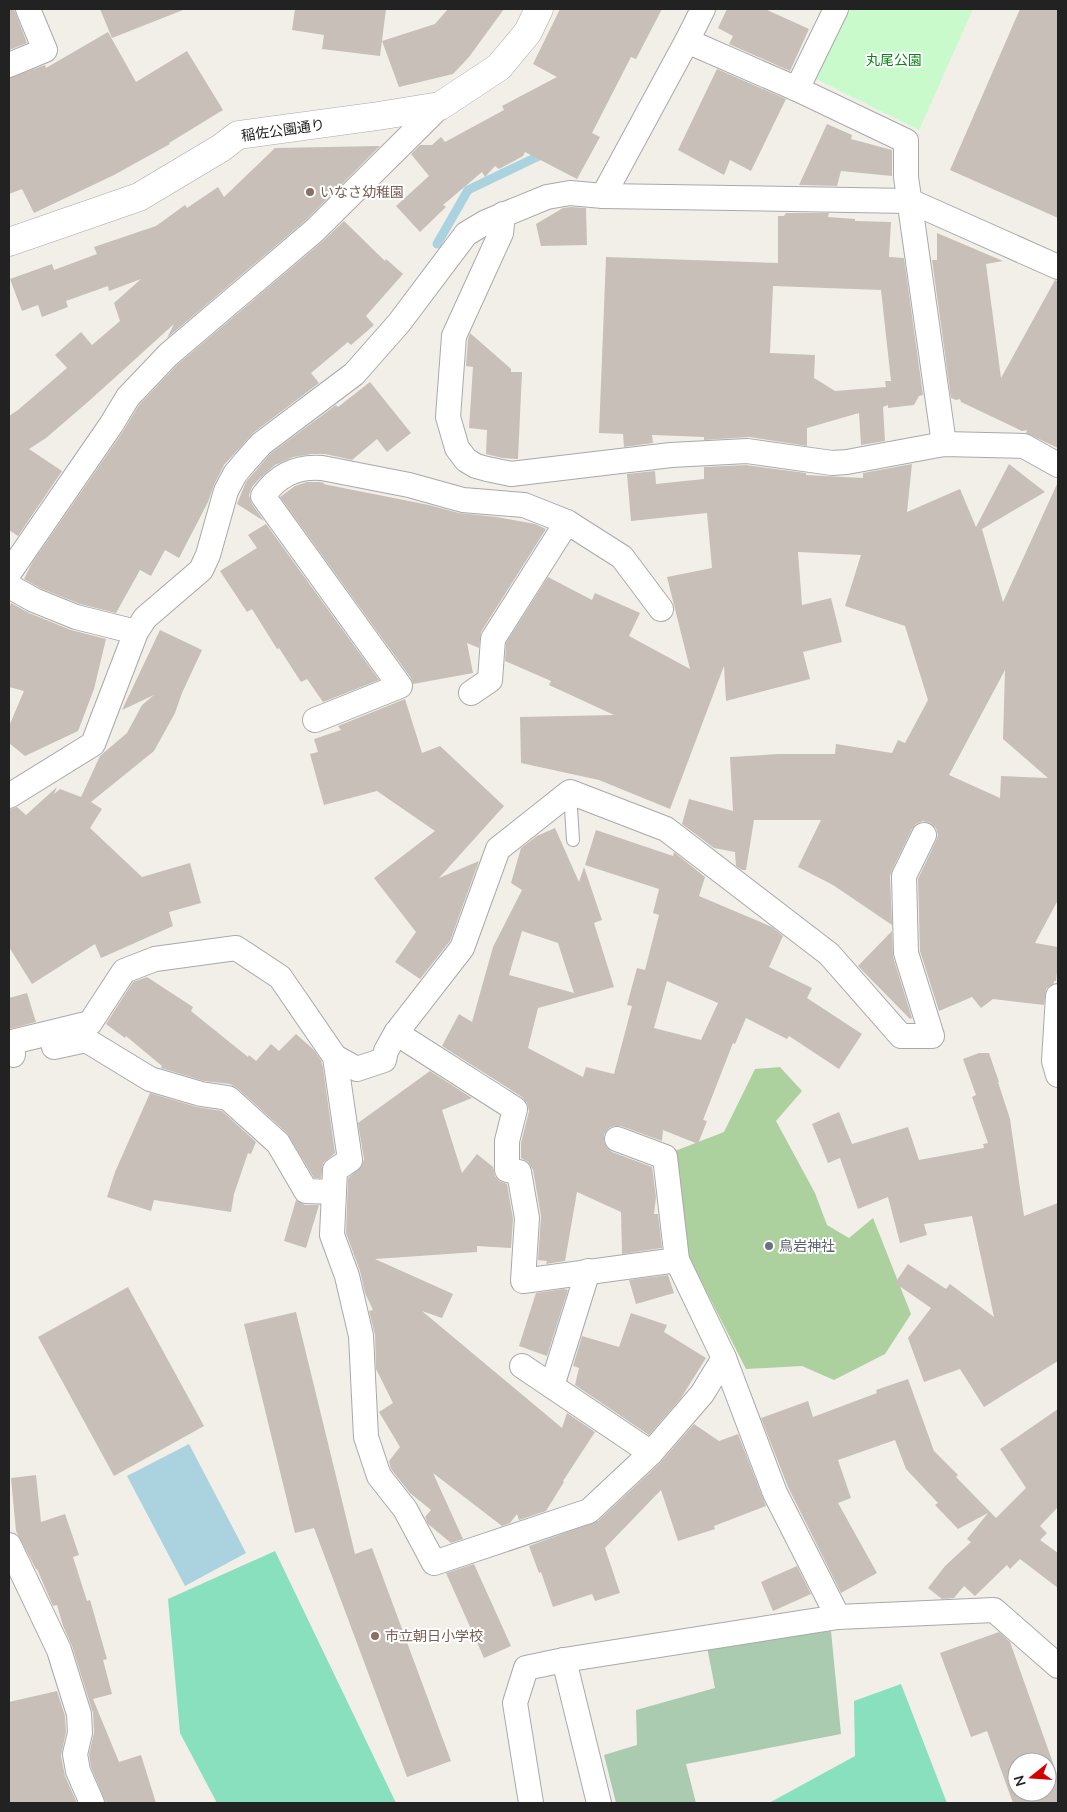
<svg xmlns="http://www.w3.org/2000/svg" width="1067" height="1812" font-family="Mulish,'Noto Sans JP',sans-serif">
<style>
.forest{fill:#add19e}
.cemetery{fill:#aacbaf}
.park{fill:#c8facc}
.pitch{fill:#88e0be}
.water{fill:#aad3df}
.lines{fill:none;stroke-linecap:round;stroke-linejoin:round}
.stream{stroke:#aad3df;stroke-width:9}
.building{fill:#c7bfb8;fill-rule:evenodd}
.service-casing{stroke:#a9a9a9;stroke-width:14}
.minor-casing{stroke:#a9a9a9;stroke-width:26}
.tertiary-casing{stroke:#a9a9a9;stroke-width:29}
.service{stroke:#fff;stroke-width:12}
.minor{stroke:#fff;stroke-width:24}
.tertiary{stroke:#fff;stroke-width:28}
.education-dot{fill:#8d6e63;stroke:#fff;stroke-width:2}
.worship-dot{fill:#6b7280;stroke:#fff;stroke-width:2}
.labels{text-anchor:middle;stroke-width:4;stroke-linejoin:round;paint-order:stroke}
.park-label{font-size:14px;fill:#0c8416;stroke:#fff}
.street-label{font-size:14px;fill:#222;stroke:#fff}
.education-label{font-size:14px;fill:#785e54;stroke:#fff;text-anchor:start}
.worship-label{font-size:14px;fill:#5b616d;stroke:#fff;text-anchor:start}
</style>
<rect width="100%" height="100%" fill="#f2efe9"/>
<!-- forest -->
<polygon class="forest" points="780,1067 802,1091 776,1121 815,1193 827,1225 849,1238 873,1218 911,1314 885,1354 834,1380 802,1366 746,1369 689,1257 675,1151 724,1132 755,1069"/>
<!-- cemetery -->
<polygon class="cemetery" points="831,1631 841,1734 686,1764 696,1803 616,1803 604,1755 637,1745 636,1710 715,1688 707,1647"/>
<!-- park -->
<polygon class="park" points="850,9 973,9 919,130 816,79"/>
<!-- pitch -->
<g class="pitch">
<polygon points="275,1551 396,1803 217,1803 180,1733 168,1599"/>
<polygon points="901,1684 947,1803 769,1803 855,1756 854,1701"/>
</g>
<!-- water -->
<polygon class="water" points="189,1444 246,1553 185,1586 127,1476"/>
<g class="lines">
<!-- stream -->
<polyline class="stream" points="437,244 468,190 541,155 543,151"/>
</g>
<!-- building -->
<g class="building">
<polygon points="9,9 14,9 27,43 9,50"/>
<polygon points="100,9 183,9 183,10 112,38"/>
<polygon points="295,9 386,9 380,56 322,49 324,35 292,30"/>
<polygon points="448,9 504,9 469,57 453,74 399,87 382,41 435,24"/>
<polygon points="560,9 662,9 636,59 631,57 592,133 600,137 577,179 525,152 523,156 499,169 495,166 485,177 482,172 443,205 446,207 420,232 396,206 429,176 411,154 420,145 432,145 441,137 445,142 504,110 502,106 557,77 533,64"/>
<polygon points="727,9 765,9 809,29 790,71 729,44 733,36 718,28"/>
<polygon points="1020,9 1058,9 1058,218 950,170"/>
<polygon points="108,32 136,82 187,51 223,110 169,143 170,144 114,175 34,213 22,189 9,194 9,78 45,65 46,68"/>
<polygon points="717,69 786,99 751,171 730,160 724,175 678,150"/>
<polygon points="827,124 852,135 851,139 892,150 892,176 841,171 837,186 799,185"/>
<polygon points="380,146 305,221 167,338 174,324 89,401 46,438 29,449 62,471 18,536 9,530 9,416 18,410 67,368 55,355 81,332 92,345 120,321 114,303 141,279 109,291 108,286 66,301 68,307 42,317 38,305 22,311 10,279 52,264 54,270 97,254 94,247 156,226 185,205 187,208 218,187 224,197 275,148"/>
<polygon points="571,207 586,208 587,245 541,246 536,224 563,208"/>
<path d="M786,213H829L828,217L855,219V221L891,222L889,257L904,258L923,395L919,396L914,405L888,408V405L883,407L885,441L861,445L859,413L807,428V446L749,437L704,440V437L652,435L653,443L624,447L623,434L599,433L606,257L778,263V216H784ZM773,286L881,290L891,381H885L886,387L835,391L814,378L815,355L770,353Z"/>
<polygon points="344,221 385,261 386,259 403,274 366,316 374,325 351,345 348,342 311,373 319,383 253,433 224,465 214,485 208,502 179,558 165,550 151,576 140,570 116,613 80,604 40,588 24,579 32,563 122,433 139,405 177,365 323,241"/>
<polygon points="937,233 1003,261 986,264 1001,378 1055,280 1058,281 1058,448 1026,433 1027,430 1022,431 961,402 960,399 956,400 951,398 932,260 937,260"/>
<polygon points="470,333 511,369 511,372 522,372 518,459 502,458 486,454 487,430 469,428 473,367 466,366 468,339"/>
<polygon points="370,382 411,433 387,452 377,439 352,460 325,454 312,454 293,457 275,465 258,480 252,487 249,495 252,504 264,521 237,504 246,482 270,454 336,405 338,407"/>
<path d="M912,464L907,512L960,489L976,527L1009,464L1045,492L982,529L1003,602L1058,482V900L1035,943L1058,947V964L1056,981H1054V983L1046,989L1044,1005L993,999L981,1008L972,997L939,1011L920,951L918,879L936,841L938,835L936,828L930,823L923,821L916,824L912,829L892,870L890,876L892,925L833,885L798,867L821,820H754L746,870H742L736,866L735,852L714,848L682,824L689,799L733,811L730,757L779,754H835L836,744L892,753L898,740L905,743L928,700L905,626L845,606L861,555L798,552L802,605L831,598L842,642L803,652L810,679L726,701L724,666L670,809L599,780L521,763L520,717L614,715L549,685L551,681L505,661L506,643L548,577L592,600L595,593L640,613L629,636L690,669L667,577L712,568L707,513L631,521L627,474L655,471L656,484L704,479V467L746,465L806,473V475L863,478V473ZM1005,670L1003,739L1048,778L1001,776L1000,798L949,775Z"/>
<polygon points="307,482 320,482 325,483 323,484 429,505 459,513 497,517 535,524 546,529 481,632 479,648 467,643 473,673 413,684 411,678 280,497 295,486"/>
<polygon points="266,524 379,680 323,702 307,679 301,682 279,648 277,649 252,609 247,612 220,571 257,548 248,535"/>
<polygon points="11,603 29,613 71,630 106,639 94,689 78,731 25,756 9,743 9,726 24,691 9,687 9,609"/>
<polygon points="160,630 202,650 182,693 175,713 154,751 91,802 102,809 90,828 142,877 190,863 201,903 169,912 173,926 101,958 95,944 32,984 9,947 9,810 17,807 26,815 57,787 54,794 60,789 81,797 100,756 127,733 142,705 154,695 122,710"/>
<polygon points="405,699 422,753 440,746 504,806 439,878 479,861 450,941 420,979 395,962 416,932 374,878 435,831 377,791 324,805 310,754 318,752 314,739 341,730 338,726"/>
<path d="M555,828L579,882L584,867L602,920L594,923L614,987L538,1008L528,1048L583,1077L586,1067L614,1074L632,1006L627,1005L637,968L645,970L659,915L653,913L659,889L585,865L596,830L673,856L674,852L705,877L699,896L772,927L783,936L769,967L812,988L807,998L862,1034L839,1069L789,1036L787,1039L746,1018L735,1044L733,1043L703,1120L707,1121L698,1144L663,1130L662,1141L621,1126H614L609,1128L604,1135V1142L607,1148L612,1152L652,1167L656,1197L654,1214H658L662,1248L622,1254L621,1212L577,1192L565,1261L546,1264L547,1261L538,1260L541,1216L533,1170L528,1162L521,1158V1143L529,1111L527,1103L522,1097L442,1046L459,1014L472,1022L493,947L522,890L511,883L521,848L537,836ZM522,931L558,943L574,993L509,975ZM667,981L718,1003L701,1040L654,1028Z"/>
<polygon points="892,931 893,957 912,1018 910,1019 858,966"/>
<polygon points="147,977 193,1007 191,1011 248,1057 249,1055 256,1061 271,1044 279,1051 296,1034 314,1050 321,1060 323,1068 335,1153 323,1163 321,1178 314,1178 287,1133 237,1088 230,1084 204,1081 161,1068 162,1066 126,1036 125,1038 106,1024 133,982"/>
<polygon points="27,993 36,1022 9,1029 9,998"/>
<polygon points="979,1053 989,1053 999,1082 998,1082 1010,1119 1024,1216 1058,1203 1058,1361 984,1407 960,1369 924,1382 908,1338 931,1308 895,1283 908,1264 946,1289 950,1284 994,1317 972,1216 924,1224 927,1235 900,1243 888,1197 858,1209 840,1158 828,1163 812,1124 839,1112 852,1144 908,1127 919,1160 984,1148 983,1144 988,1143 972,1097 976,1095 963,1059"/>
<polygon points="430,1071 472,1098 442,1110 462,1173 477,1154 493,1167 495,1176 499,1181 507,1184 513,1219 511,1248 477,1246 477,1252 375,1259 453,1294 442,1318 422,1311 562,1428 567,1413 595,1432 563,1481 564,1482 546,1511 519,1520 517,1514 510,1523 502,1526 433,1473 463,1539 451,1543 428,1524 425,1517 431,1510 410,1493 391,1469 389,1461 400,1447 379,1412 393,1403 376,1369 375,1335 369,1311 373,1310 365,1293 360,1271 346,1233 348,1178 362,1166 364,1159 358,1123"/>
<polygon points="150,1093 197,1107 222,1111 256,1142 251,1154 248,1153 234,1194 231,1212 154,1200 151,1211 107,1197 115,1172"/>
<polygon points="296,1200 305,1205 319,1205 306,1248 284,1241"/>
<polygon points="668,1275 674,1293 636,1304 629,1280"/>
<polygon points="128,1287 204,1426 114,1476 38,1337"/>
<polygon points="564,1289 568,1290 547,1356 519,1346 536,1293"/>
<polygon points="296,1312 355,1554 372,1548 451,1761 407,1777 314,1528 295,1533 244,1324"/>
<polygon points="631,1313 667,1325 664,1332 706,1358 681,1398 649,1435 575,1385 579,1368 573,1366 582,1336 619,1347"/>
<polygon points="908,1379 934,1451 958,1475 956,1477 996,1518 1026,1488 1000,1449 1058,1409 1058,1507 1040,1526 1047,1533 1040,1540 1058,1553 1058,1588 1020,1559 1010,1569 1007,1565 975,1596 964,1586 954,1598 942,1599 928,1588 945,1566 971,1542 967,1539 988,1513 958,1529 935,1505 938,1503 906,1469 895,1440 838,1460 851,1498 838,1503 877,1573 841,1593 788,1487 761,1418 808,1401 813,1417 877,1393 876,1390"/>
<polygon points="694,1424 719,1441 738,1434 766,1506 714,1526 715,1529 678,1541 661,1490 605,1548 620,1593 595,1601 592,1594 553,1607 541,1572 539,1573 529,1546 598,1521 660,1463"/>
<polygon points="36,1475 41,1522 65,1514 79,1555 73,1557 87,1601 90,1600 107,1659 103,1660 112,1694 93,1699 119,1762 141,1755 156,1803 106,1803 91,1767 89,1754 94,1733 93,1713 72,1646 63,1626 57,1605 53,1606 37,1569 36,1569 16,1531 11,1478"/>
<polygon points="474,1564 511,1646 484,1658 446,1573"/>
<polygon points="797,1566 811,1594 773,1611 761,1582"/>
<path d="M999,1632L1010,1642L1058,1777V1803H1013L987,1731L971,1737L940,1653ZM1017,1762H1047V1792H1017Z"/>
<polygon points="57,1691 65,1716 66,1732 61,1756 65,1776 77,1803 9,1803 9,1702"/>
</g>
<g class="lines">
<defs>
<polyline id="service" points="570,792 573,840"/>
<g id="minor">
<polyline points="687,41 797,89 906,141 906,177 944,444"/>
<polyline points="9,65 45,50 28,9"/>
<polyline points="797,89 836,9"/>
<polyline points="603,196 687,41 703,9"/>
<polyline points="503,214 501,233 454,336 448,417 457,448 466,460 476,466 487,469 511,474 671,455 747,451 832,463 847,462 944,444 1024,446 1058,465"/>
<polyline points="9,573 111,425 128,397 168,355 314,231 440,106"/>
<polyline points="9,586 34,600 76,617 136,632"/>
<polyline points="471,693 490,680 493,639 567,522"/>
<path d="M315,720L400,686L263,496C278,475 297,466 322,468L409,485L463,500L524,505L567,522L622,557L661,609"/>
<polyline points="9,796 93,744 136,632 145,618 201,570 208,555 226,491 235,474 245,462 261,444 354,374 399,323 466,234 486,222 547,197 570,193 603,196 910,201 1058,267"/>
<polyline points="1058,996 1054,1061 1058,1075"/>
<polyline points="396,1033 515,1109 507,1141 507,1170 519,1172 527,1218 523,1281 677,1260"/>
<polyline points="54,1047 86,1040 150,1079 201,1094 228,1098 278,1143 306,1191 334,1192"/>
<polyline points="13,1055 12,1042 90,1023 124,971 155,959 236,948 280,977 335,1057 350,1160 335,1170 332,1235 347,1276 361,1336 366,1437 379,1476 405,1509 434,1563 589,1511 651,1453 702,1394 724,1358"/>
<polyline points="335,1057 357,1069 384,1060 386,1051 396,1033 462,948 498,849 570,792 666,829 829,954 901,1036 932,1036 906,953 904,876 924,835"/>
<polyline points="617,1139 665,1157 677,1260 724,1358 775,1493 838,1617"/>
<polyline points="522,1366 651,1453"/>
<polyline points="552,1386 588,1271"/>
<polyline points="9,1545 59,1650 79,1714 80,1733 75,1754 78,1771 92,1803"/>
<polyline points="564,1660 599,1803"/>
<polyline points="531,1803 515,1703 526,1668 564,1660 838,1617 994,1610 1058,1666"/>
</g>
<polyline id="tertiary" points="9,242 139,197 221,148 238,135 378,116 440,106 499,67 528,32 539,9"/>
</defs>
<!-- service casing -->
<use href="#service" class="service-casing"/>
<!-- minor casing -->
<use href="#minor" class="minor-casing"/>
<!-- tertiary casing -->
<use href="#tertiary" class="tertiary-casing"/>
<!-- service -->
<use href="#service" class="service"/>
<!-- minor -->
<use href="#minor" class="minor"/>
<!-- tertiary -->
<use href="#tertiary" class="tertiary"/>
</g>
<!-- markers -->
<g class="education-dot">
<circle cx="310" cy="192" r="5"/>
<circle cx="375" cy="1636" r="5"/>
</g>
<circle class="worship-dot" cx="769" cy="1246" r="5"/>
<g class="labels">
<!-- park labels -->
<g class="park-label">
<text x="894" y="65">丸尾公園</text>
</g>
<!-- street labels -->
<g class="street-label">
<text transform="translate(283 130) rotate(-8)" y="5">稲佐公園通り</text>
</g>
<!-- education labels -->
<g class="education-label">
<text x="320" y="197">いなさ幼稚園</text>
<text x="385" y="1641">市立朝日小学校</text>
</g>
<!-- worship labels -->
<g class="worship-label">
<text x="779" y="1251">鳥岩神社</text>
</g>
</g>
<!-- border -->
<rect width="1067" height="1812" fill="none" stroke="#222222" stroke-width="20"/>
<!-- north arrow -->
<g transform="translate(1032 1777) rotate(253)"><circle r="24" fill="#ffffff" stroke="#a7a7a7"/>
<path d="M0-4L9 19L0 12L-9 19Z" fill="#d40000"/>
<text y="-8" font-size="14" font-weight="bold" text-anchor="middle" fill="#222222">N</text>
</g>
</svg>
